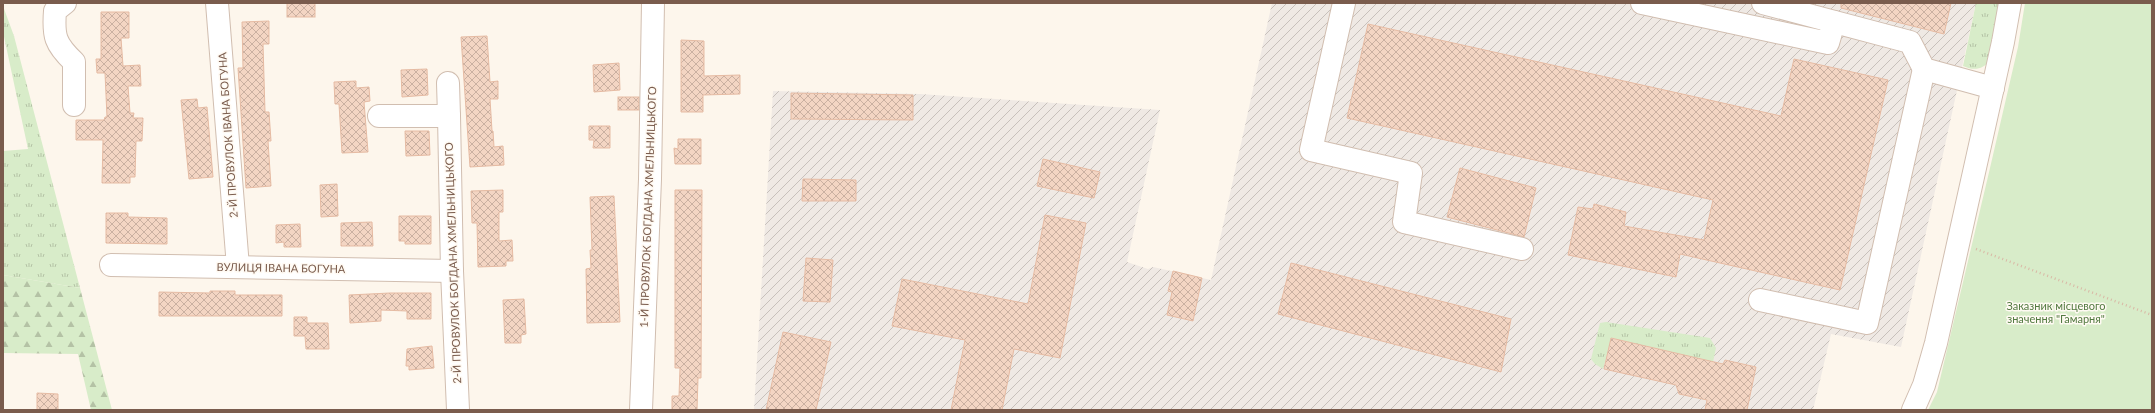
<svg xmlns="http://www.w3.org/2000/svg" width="2155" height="413" font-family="Lato,sans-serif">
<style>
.industrial{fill:url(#industrial-furrows)}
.grass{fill:url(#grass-tufts)}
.forest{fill:url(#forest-firs)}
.park{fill:#d8ecc9}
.building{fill:url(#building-cross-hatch);stroke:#e6bba3}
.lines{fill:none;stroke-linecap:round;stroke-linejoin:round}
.minor-casing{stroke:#d1beb0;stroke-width:24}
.path{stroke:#d9b8a5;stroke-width:2.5;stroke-dasharray:1 3;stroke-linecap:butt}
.minor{stroke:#fff;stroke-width:22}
.labels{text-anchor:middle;stroke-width:3;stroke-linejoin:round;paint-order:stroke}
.street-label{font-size:11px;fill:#7a5c4d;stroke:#fffaf3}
.park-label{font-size:11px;fill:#537a41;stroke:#fffaf3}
</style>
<defs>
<pattern id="industrial-furrows" width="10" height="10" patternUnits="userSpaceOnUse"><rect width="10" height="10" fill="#efe9e4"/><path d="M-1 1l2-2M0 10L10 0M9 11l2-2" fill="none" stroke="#c7c0bb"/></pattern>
<pattern id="grass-tufts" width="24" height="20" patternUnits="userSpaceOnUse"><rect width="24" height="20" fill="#d8ecc9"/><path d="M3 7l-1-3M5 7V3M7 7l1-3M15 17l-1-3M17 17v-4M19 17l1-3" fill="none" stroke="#b4c2a5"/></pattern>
<pattern id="forest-firs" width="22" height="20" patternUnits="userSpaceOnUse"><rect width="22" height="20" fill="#d8ecc9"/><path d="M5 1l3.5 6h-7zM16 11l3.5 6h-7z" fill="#b4c2a5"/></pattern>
<pattern id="building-cross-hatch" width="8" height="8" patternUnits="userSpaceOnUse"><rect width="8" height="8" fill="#f3d5c3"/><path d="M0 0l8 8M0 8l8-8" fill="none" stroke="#cab0a1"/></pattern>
</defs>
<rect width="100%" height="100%" fill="#fdf6ec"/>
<!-- industrial -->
<polygon class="industrial" points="1272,3 1976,3 1901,347 1831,334 1813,410 754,410 773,91 920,94 1160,110 1127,262 1148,269 1153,267 1211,280"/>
<!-- grass -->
<g class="grass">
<path d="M1976,3H2005C2000,26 1999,82 1963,66Z"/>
<polygon points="3,6 14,36 80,288 3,275 3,151 28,149 3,32"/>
<polygon points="1606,322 1710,338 1716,348 1713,362 1612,338 1603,369 1595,364 1591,359 1600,323"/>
</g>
<!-- forest -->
<polygon class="forest" points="3,275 80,288 112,410 91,410 78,354 3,353"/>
<!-- park -->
<polygon class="park" points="2025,3 2152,3 2152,410 1928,410 1937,392 1990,168 2018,47"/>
<!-- building -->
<g class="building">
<rect x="287" y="3" width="28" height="14"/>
<polygon points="1841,3 1951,3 1944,34 1841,8"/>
<polygon points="101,12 129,12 129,38 121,38 123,66 140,65 141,86 128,86 130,113 134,113 133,118 143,118 142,141 136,141 135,177 130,177 130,183 102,183 103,140 76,140 76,120 104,120 105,117 107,117 105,73 97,73 96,59 101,59"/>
<polygon points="269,21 269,44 263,44 265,112 269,112 271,141 268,141 271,186 246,188 238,68 243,68 242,22"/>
<polygon points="1368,24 1781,116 1794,59 1888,80 1840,290 1680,254 1676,277 1568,255 1578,207 1593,209 1594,204 1626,212 1624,226 1704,240 1713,200 1347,118"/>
<polygon points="487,36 490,82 498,81 498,99 490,99 492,131 493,131 494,147 503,146 504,165 470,167 461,37"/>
<polygon points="681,40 704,41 704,76 740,75 740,94 703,95 703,112 681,112"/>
<polygon points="619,63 620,90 594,92 593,65"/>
<polygon points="427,69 428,95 402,97 401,70"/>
<polygon points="356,81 356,88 369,87 370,101 364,102 368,152 342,153 339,104 335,104 334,82"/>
<polygon points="791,93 913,95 913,120 791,119"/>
<rect x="618" y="97" width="21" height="13"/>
<polygon points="197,99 198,108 207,107 213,177 189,179 181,100"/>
<polygon points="589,126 610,126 610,148 593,148 594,140 589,140"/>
<polygon points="405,131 429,131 430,155 406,156"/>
<polygon points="678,139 701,139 701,164 675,164 674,148 678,149"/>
<polygon points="1043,159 1100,172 1094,198 1037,186"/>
<polygon points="1460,168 1536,188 1524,237 1447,217"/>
<polygon points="803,179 856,180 856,201 802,201"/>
<polygon points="337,184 338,216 321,217 320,185"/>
<polygon points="503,190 503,212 499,212 499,241 512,240 513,261 506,261 506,266 478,267 477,223 472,223 471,191"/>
<polygon points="675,190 702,190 701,378 698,378 697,410 672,410 672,396 679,396 680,368 675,368"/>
<polygon points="614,196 620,322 587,323 586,269 591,268 590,250 592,250 590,197"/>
<polygon points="106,213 128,213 128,217 167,218 167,244 106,243"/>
<polygon points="1045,215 1086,223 1060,358 1014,349 1002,410 951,410 965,340 892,326 902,279 1028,304"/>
<polygon points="399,216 431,216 431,244 405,244 405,241 399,241"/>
<polygon points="372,222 373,246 341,246 341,223"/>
<polygon points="300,224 301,247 284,247 284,242 276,243 276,225"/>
<polygon points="806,258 833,260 830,302 803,301"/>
<polygon points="1291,263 1511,319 1501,372 1278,314"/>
<polygon points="1173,271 1202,278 1193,321 1167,315 1172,292 1168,291"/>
<polygon points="210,291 235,291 235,295 282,295 282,316 159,316 159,292 210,293"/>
<polygon points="390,293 431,293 431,319 407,319 407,311 381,310 381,321 350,323 349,295"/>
<polygon points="524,299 526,334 521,335 521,343 505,343 503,300"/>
<polygon points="294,317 307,317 307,323 328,323 329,349 306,349 305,336 294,336"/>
<polygon points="783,332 831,342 816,410 766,410"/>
<polygon points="1611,338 1723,364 1725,360 1756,367 1747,410 1705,410 1707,400 1679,394 1676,385 1604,369"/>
<polygon points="432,346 434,368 409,370 409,366 406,366 407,349"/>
<polygon points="37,393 58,394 58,410 37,410"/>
</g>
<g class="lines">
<defs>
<g id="minor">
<path d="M65,3L55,11C53,36 55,44 74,62V105"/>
<polyline points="217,3 238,267"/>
<polyline points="1344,3 1311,150 1411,173 1404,222 1522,249"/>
<polyline points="1642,3 1828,43 1834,22"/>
<polyline points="1763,3 1910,42 1924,69 1993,88"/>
<polyline points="379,116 449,116 448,83"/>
<polyline points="449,116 452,271 458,410"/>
<polyline points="111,265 452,271"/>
<polyline points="1760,300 1867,323 1924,69"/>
<polyline points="641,410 650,179 653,3"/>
<polyline points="1913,410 1924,385 1936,343 2003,42 2010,3"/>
</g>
</defs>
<!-- minor casing -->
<use href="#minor" class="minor-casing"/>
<!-- path -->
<polyline class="path" points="1976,249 2152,315"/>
<!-- minor -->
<use href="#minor" class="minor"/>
</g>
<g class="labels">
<!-- street labels -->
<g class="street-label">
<text transform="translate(228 135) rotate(-94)" y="4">2-Й ПРОВУЛОК ІВАНА БОГУНА</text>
<text transform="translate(648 207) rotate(-88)" y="4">1-Й ПРОВУЛОК БОГДАНА ХМЕЛЬНИЦЬКОГО</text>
<text transform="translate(453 263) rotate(-92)" y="4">2-Й ПРОВУЛОК БОГДАНА ХМЕЛЬНИЦЬКОГО</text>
<text transform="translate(281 268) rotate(1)" y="4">ВУЛИЦЯ ІВАНА БОГУНА</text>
</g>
<!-- park labels -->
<g class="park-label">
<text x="2056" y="310">Заказник місцевого<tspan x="2056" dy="13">значення "Гамарня"</tspan></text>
</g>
</g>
<!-- border -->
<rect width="2155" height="413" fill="none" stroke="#7a5c4d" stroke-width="8"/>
</svg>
